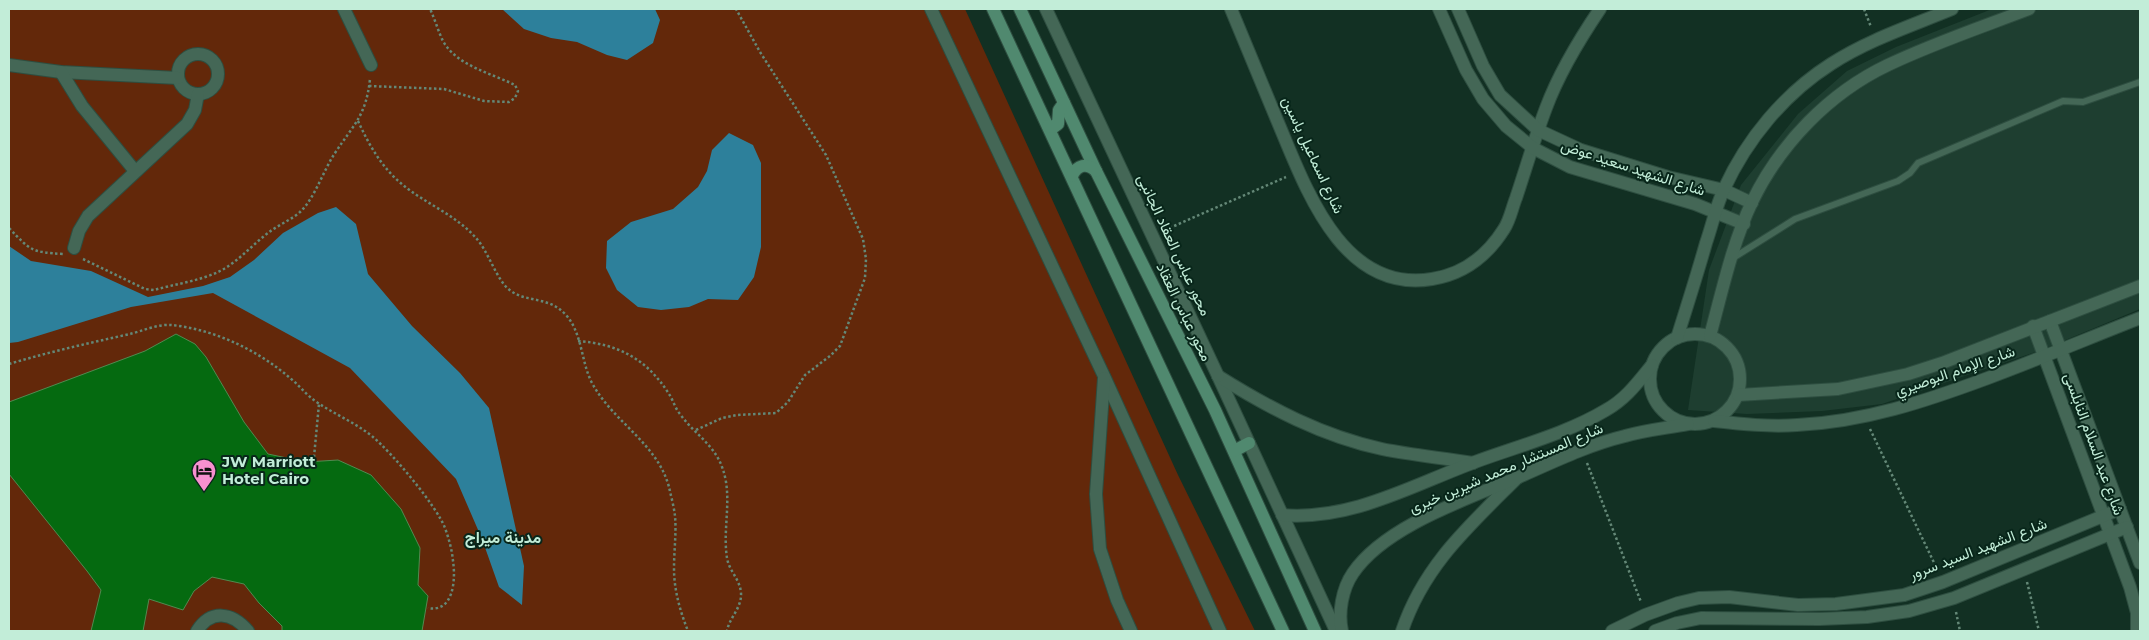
<svg xmlns="http://www.w3.org/2000/svg" width="2149" height="640" font-family="Montserrat,Vazirmatn,sans-serif">
<style>
.built{fill:#1e3e30}
.green{fill:#63280a}
.water{fill:#2d809b}
.building{fill:#056a10;stroke:#518a50}
.lines{fill:none;stroke-linecap:round;stroke-linejoin:round}
.service-casing{stroke:#2e4e40;stroke-width:8}
.minor-casing{stroke:#2e4e40;stroke-width:14}
.tertiary-casing{stroke:#2e4e40;stroke-width:14}
.secondary-casing{stroke:#2e4e40;stroke-width:14}
.path{stroke:#648877;stroke-width:2.5;stroke-dasharray:2.5 2.5;stroke-linecap:butt}
.service{stroke:#446756;stroke-width:6}
.minor{stroke:#446756;stroke-width:12}
.tertiary{stroke:#446756;stroke-width:12}
.secondary{stroke:#50896f;stroke-width:12}
.labels{text-anchor:middle;stroke-width:4;stroke-linejoin:round;paint-order:stroke}
.street-label{font-size:15px;fill:#c2edd8;stroke:#08261a}
.poi-label{font-size:15px;font-weight:bold;fill:#c2edd8;stroke:#08261a;text-anchor:start}
.neighbourhood-label{font-size:16px;font-weight:bold;fill:#c2edd8;stroke:#08261a}
</style>
<rect width="100%" height="100%" fill="#123023"/>
<!-- built -->
<polygon class="built" points="1992,9 2140,9 2140,309 2044,349 1882,404 1822,411 1747,414 1688,410 1709,270 1741,185 1798,114 1847,71 1896,47"/>
<!-- green -->
<polygon class="green" points="9,9 965,9 1178,475 1255,631 9,631"/>
<!-- water -->
<g class="water">
<polygon points="502,9 655,9 660,20 653,43 627,60 607,55 577,42 551,38 524,29"/>
<polygon points="729,133 753,145 761,163 761,247 754,277 738,300 708,299 689,307 661,310 638,307 617,290 606,268 607,241 631,222 673,209 698,187 707,171 712,150"/>
<polygon points="336,207 356,224 368,274 412,326 460,373 489,408 524,566 522,605 499,587 482,539 456,479 350,368 213,293 131,307 18,342 9,343 9,246 31,261 91,271 148,297 203,286 230,277 254,260 283,233 318,213"/>
</g>
<!-- building -->
<polygon class="building" points="176,334 195,344 206,357 244,422 268,454 306,462 338,460 371,475 401,509 420,548 418,585 428,596 422,631 282,631 282,626 259,603 244,584 212,577 194,591 183,610 149,599 143,631 91,631 101,590 87,571 9,474 9,402 145,351"/>
<g class="lines">
<defs>
<polyline id="service" points="1733,258 1795,219 1898,181 1910,173 1918,163 2063,101 2083,102 2140,82"/>
<g id="minor">
<polyline points="344,9 371,65"/>
<polyline points="931,9 1104,376 1220,631"/>
<path d="M1231,9C1246,46 1262,83 1277,120C1305,186 1341,294 1432,279C1464,274 1487,256 1504,229C1510,220 1512,208 1516,198C1526,168 1535,137 1546,108C1559,73 1579,40 1600,9"/>
<polyline points="1439,9 1466,70 1483,99 1506,126 1533,148 1570,167 1695,204 1744,224"/>
<polyline points="1458,9 1483,66 1500,95 1538,130 1581,150 1668,177 1724,190 1752,203"/>
<circle cx="198" cy="74" r="20"/>
<polyline points="9,65 61,72 178,78"/>
<polyline points="61,72 82,106 135,171"/>
<polyline points="74,248 79,231 88,216 187,124 195,110 198,94"/>
<polyline points="2050,321 2140,563"/>
<polyline points="2033,326 2130,587 2137,613 2137,631"/>
<polyline points="1218,376 1336,631"/>
<path d="M1218,376C1269,408 1322,436 1382,449C1412,455 1443,458 1473,463"/>
<polyline points="1104,378 1096,494 1100,549 1117,600 1131,631"/>
<path d="M197,631C211,609 232,612 248,631"/>
<path d="M1402,631C1424,565 1470,525 1518,477"/>
<polyline points="1612,631 1645,615 1678,603 1699,598 1729,597 1798,605 1836,604 1904,595 1943,582 2120,509"/>
<polyline points="1655,631 1677,623 1701,618 1820,619 1867,617 1909,611 1954,598 2127,527"/>
</g>
<g id="tertiary">
<polyline points="1046,9 1218,376"/>
<circle cx="1695" cy="379" r="45"/>
<path d="M1710,336C1722,292 1732,244 1752,202C1780,144 1829,93 1888,65C1934,43 1982,27 2029,9"/>
<path d="M1677,338C1687,306 1697,275 1706,243C1712,226 1716,206 1724,189C1747,139 1784,94 1831,64C1868,40 1911,26 1952,9"/>
<polyline points="1738,395 1838,389 1908,374 1942,363 2140,286"/>
<path d="M1714,421C1741,424 1769,427 1797,425C1864,422 1926,401 1988,378C2039,359 2089,338 2140,318"/>
<path d="M1282,515C1351,521 1413,485 1475,462C1518,446 1566,434 1606,410C1626,399 1638,382 1652,365"/>
<path d="M1342,631C1338,613 1342,589 1353,573C1385,526 1467,499 1519,477C1553,462 1588,445 1625,436C1645,430 1667,428 1688,424"/>
</g>
<g id="secondary">
<polyline points="993,9 1283,631"/>
<polyline points="1020,9 1096,171 1215,410 1315,631"/>
<polyline points="1048,126 1054,127 1058,124 1059,110 1064,103"/>
<path d="M1072,176C1077,165 1087,162 1096,171"/>
<polyline points="1234,451 1249,443"/>
</g>
</defs>
<!-- service casing -->
<use href="#service" class="service-casing"/>
<!-- minor casing -->
<use href="#minor" class="minor-casing"/>
<!-- tertiary casing -->
<use href="#tertiary" class="tertiary-casing"/>
<!-- secondary casing -->
<use href="#secondary" class="secondary-casing"/>
<!-- path -->
<g class="path">
<polyline points="1864,9 1871,27"/>
<path d="M369,86L444,89L484,101L509,102L515,98L518,91L515,85C491,73 457,66 443,41C438,31 435,19 430,9"/>
<path d="M358,121C369,145 382,168 403,185C426,204 456,215 476,238C489,252 497,282 511,291C528,303 549,296 566,315C582,333 581,360 591,381C611,421 657,442 669,487C671,496 674,507 675,516C677,538 672,562 675,584C677,600 682,616 688,631"/>
<path d="M9,228C31,251 31,252 63,254"/>
<polyline points="1165,230 1286,177"/>
<path d="M83,259L145,289L154,290C175,284 200,281 220,271C238,262 252,245 268,233C278,225 291,220 300,212C315,198 323,171 335,153C354,124 366,116 370,79"/>
<path d="M578,341C618,344 647,359 669,394C673,400 675,408 680,414C698,439 720,446 726,482C730,507 723,533 727,558C729,571 740,579 741,593C742,608 729,618 727,631"/>
<path d="M9,364C49,352 89,343 130,334C142,331 158,324 171,325C213,329 258,350 290,378C300,386 307,396 318,403C336,415 356,423 373,437C392,453 436,505 445,528C449,539 452,550 453,561C456,581 453,613 428,608"/>
<polyline points="1870,429 1938,571"/>
<polyline points="696,430 722,418 737,415 776,413 788,402 805,375 830,356 840,346 865,278 866,259 863,239 826,155 760,52 736,9"/>
<polyline points="314,457 319,404"/>
<polyline points="1587,463 1641,602"/>
<polyline points="2027,582 2039,631"/>
<polyline points="1956,612 1960,631"/>
</g>
<!-- service -->
<use href="#service" class="service"/>
<!-- minor -->
<use href="#minor" class="minor"/>
<!-- tertiary -->
<use href="#tertiary" class="tertiary"/>
<!-- secondary -->
<use href="#secondary" class="secondary"/>
</g>
<!-- icons -->
<defs>
<symbol id="hotel-pin" viewBox="-11 -11 22 30"><path d="M0 17L-7.5 6A9.5 9.5 0 1 1 7.5 6Z" fill="#f790cf" stroke="#08261a"/><path d="M-6-4.5h1.5V1H6V5H4.5V3h-9V5H-6ZM-4 0a1.8 1.8 0 1 1 3.6 0ZM.5 0V-2.5h3Q6-2.5 6 0Z" fill="#111"/></symbol>
</defs>
<g fill-rule="evenodd">
<use href="#hotel-pin" x="190" y="457" width="28" height="38"/>
</g>
<g class="labels">
<!-- street labels -->
<g class="street-label">
<text transform="translate(1313 155) rotate(65)" y="5">شارع اسماعيل ياسين</text>
<text transform="translate(1633 168) rotate(18)" y="5">شارع الشهيد سعيد عوض</text>
<text transform="translate(1174 245) rotate(65)" y="5">محور عباس العقاد الجانبى</text>
<text transform="translate(1184 312) rotate(64)" y="5">محور عباس العقاد</text>
<text transform="translate(1955 371) rotate(-19)" y="5">شارع الإمام البوصيري</text>
<text transform="translate(2094 444) rotate(70)" y="5">شارع عبد السلام النابلسى</text>
<text transform="translate(1506 468) rotate(-23)" y="5">شارع المستشار محمد شيرين خيرى</text>
<text transform="translate(1978 549) rotate(-21)" y="5">شارع الشهيد السيد سرور</text>
</g>
<!-- poi labels -->
<g class="poi-label">
<text x="222" y="467">JW Marriott<tspan x="222" dy="17">Hotel Cairo</tspan></text>
</g>
<!-- neighbourhood labels -->
<g class="neighbourhood-label">
<text x="503" y="543">مدينة ميراج</text>
</g>
</g>
<!-- border -->
<rect width="2149" height="640" fill="none" stroke="#c2edd8" stroke-width="20"/>
</svg>
